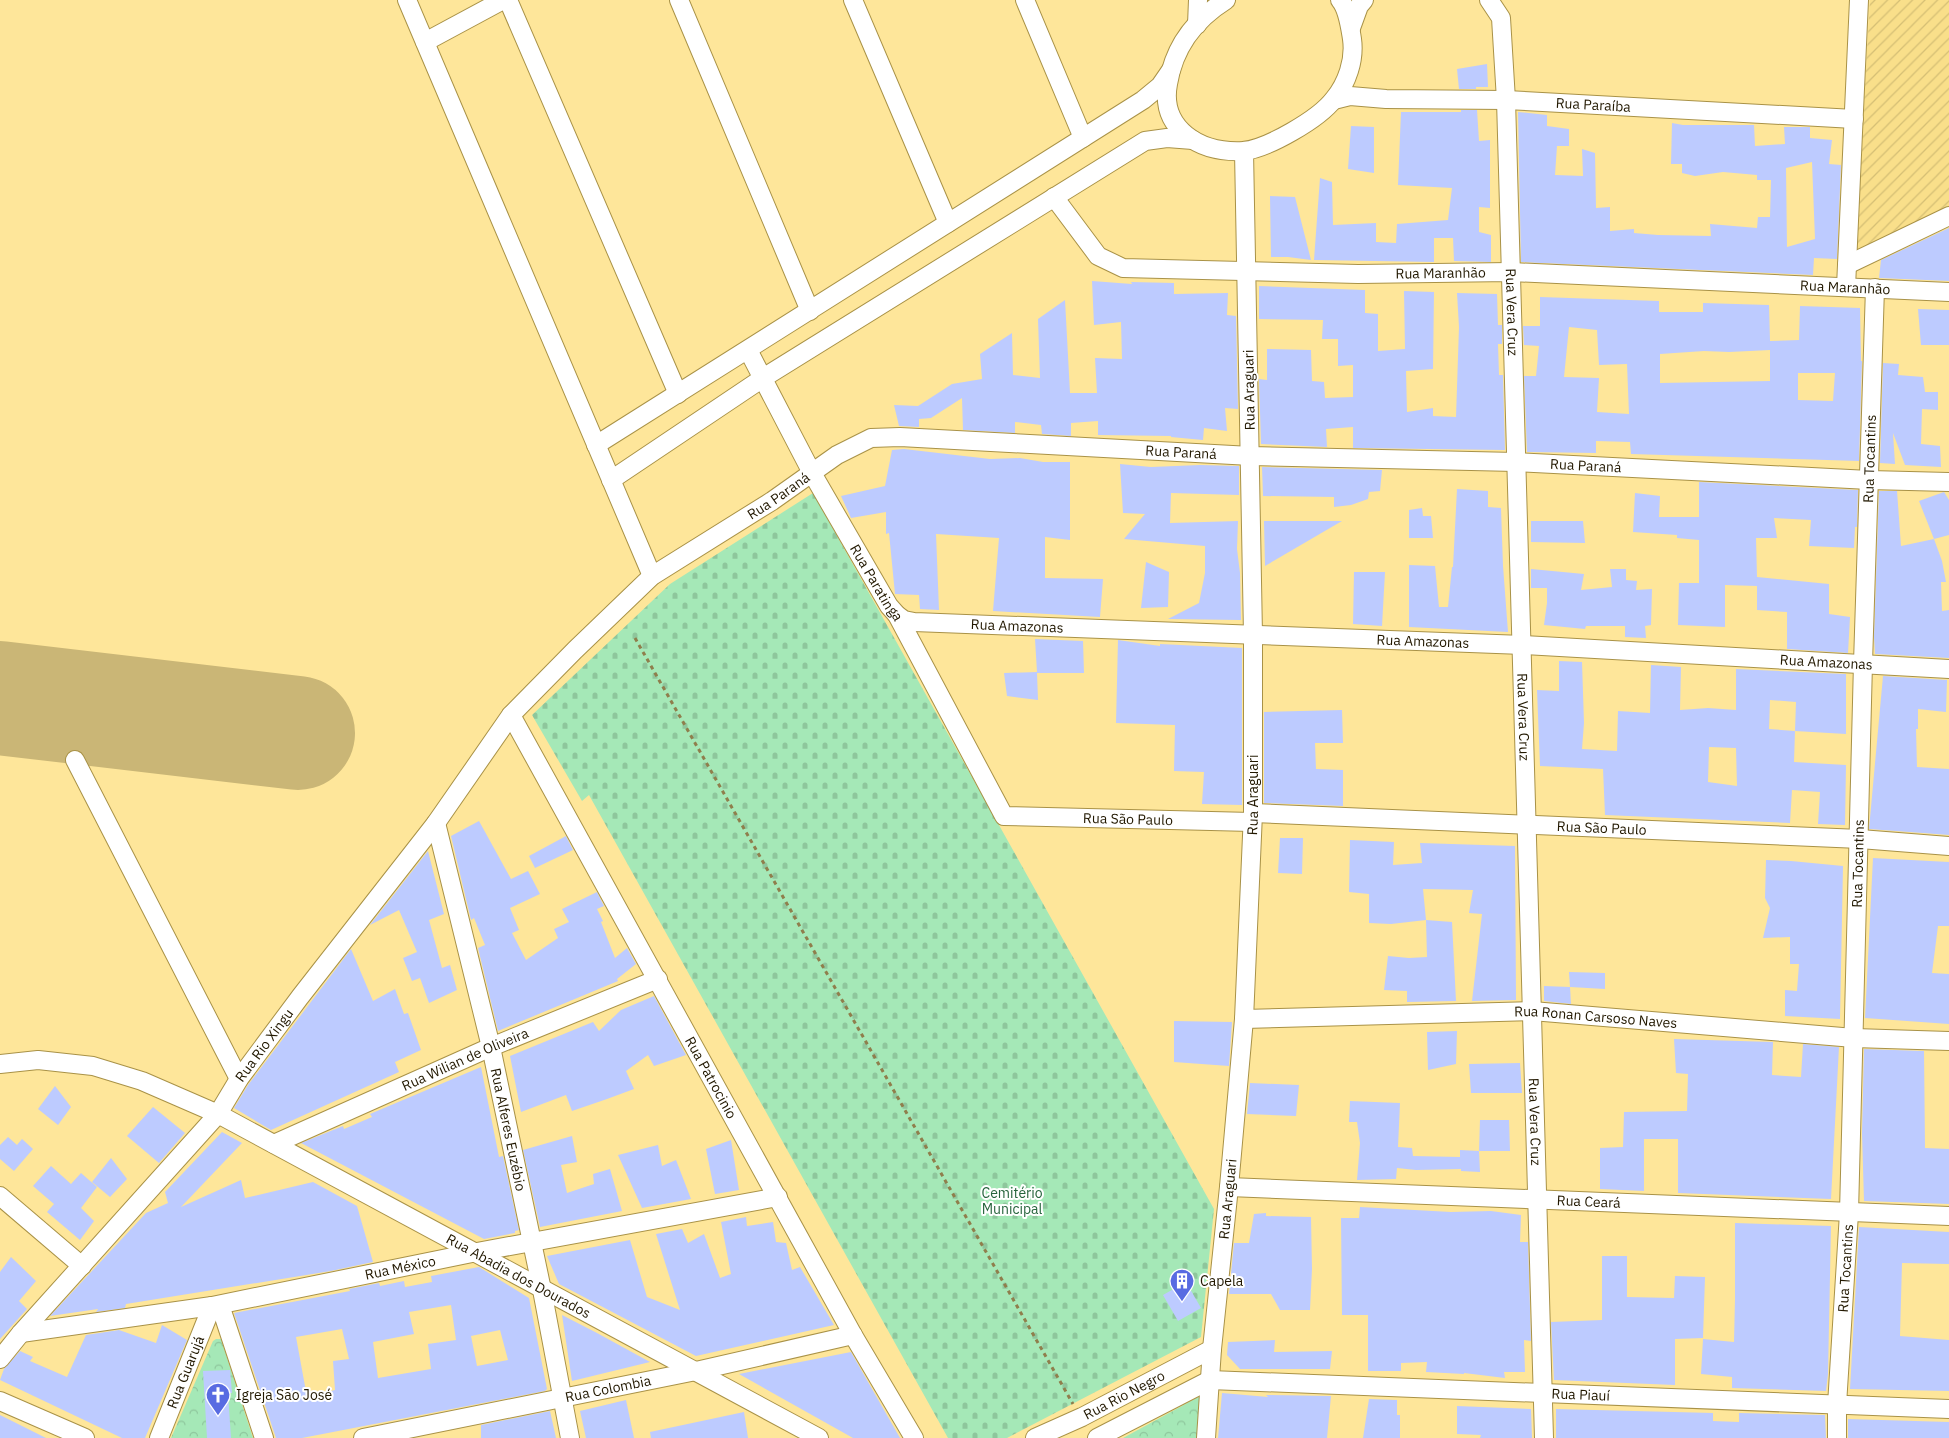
<svg xmlns="http://www.w3.org/2000/svg" width="1949" height="1438" font-family="'IBM Plex Sans',sans-serif">
<style>
.industrial{fill:url(#industrial-furrows)}
.cemetery{fill:url(#cemetery-stones)}
.park{fill:url(#park-crowns)}
.lines{fill:none;stroke-linecap:round;stroke-linejoin:round}
.runway{stroke:#cab676;stroke-width:114}
.building{fill:#bdcbff;fill-rule:evenodd}
.minor-casing{stroke:#a99247;stroke-width:20}
.path{stroke:#8f7e4c;stroke-width:3;stroke-dasharray:4 4;stroke-linecap:butt}
.minor{stroke:#fff;stroke-width:18}
.labels{text-anchor:middle;stroke-width:4;stroke-linejoin:round;paint-order:stroke}
.street-label{font-size:14px;fill:#221800;stroke:#fff}
.park-label{font-size:14px;fill:#26643c;stroke:#fff}
.poi-label{font-size:14px;fill:#221800;stroke:#fff;text-anchor:start}
</style>
<defs>
<pattern id="industrial-furrows" width="10" height="10" patternUnits="userSpaceOnUse" patternTransform="scale(1.25)"><rect width="10" height="10" fill="#f9df8a"/><path d="M-1 1l2-2M0 10L10 0M9 11l2-2" fill="none" stroke="#d5bf75"/></pattern>
<pattern id="cemetery-stones" width="16" height="16" patternUnits="userSpaceOnUse" patternTransform="scale(1.25)"><rect width="16" height="16" fill="#a5e8b7"/><path d="M2 7V4a2 2 0 0 1 4 0v3zM10 15v-3a2 2 0 0 1 4 0v3z" fill="#8ec69c"/></pattern>
<pattern id="park-crowns" width="20" height="18" patternUnits="userSpaceOnUse" patternTransform="scale(1.25)"><rect width="20" height="18" fill="#a5e8b7"/><path d="M2 6a3 3 0 1 1 6 0M12 15a3 3 0 1 1 6 0" fill="none" stroke="#8ec69c"/></pattern>
</defs>
<rect width="100%" height="100%" fill="#fee69a"/>
<!-- industrial -->
<polygon class="industrial" points="1870,0 1949,0 1949,208 1855,254"/>
<!-- cemetery -->
<polygon class="cemetery" points="813,493 1214,1209 1201,1337 1007,1438 948,1438 589,795 582,801 532,715 670,584"/>
<!-- park -->
<g class="park">
<polygon points="216,1339 221,1339 253,1438 171,1438 213,1341"/>
<polygon points="1202,1395 1197,1438 1123,1438"/>
</g>
<g class="lines">
<!-- runway -->
<polyline class="runway" points="0,698 298,733"/>
</g>
<!-- building -->
<g class="building">
<polygon points="1487,64 1488,87 1476,87 1476,89 1459,89 1457,69"/>
<polygon points="1461,110 1477,110 1479,141 1490,140 1490,208 1479,207 1479,232 1491,235 1491,262 1454,261 1453,238 1434,238 1434,262 1314,260 1320,178 1332,182 1333,225 1376,223 1376,242 1396,243 1397,224 1448,220 1452,188 1398,185 1401,112 1461,112"/>
<path d="M1518,112L1547,115V126L1569,129V146H1557L1555,175L1583,176L1582,149L1595,153L1596,208L1610,207V231L1634,229V233L1658,235L1711,236L1710,224L1757,228L1758,217H1770L1771,180H1757V175L1723,172L1695,176L1682,173V164H1671L1672,123L1683,125H1754L1755,146L1785,144L1784,127H1810V138L1832,140L1829,164L1841,165L1837,259L1814,258L1813,275L1521,262ZM1812,162L1815,239L1787,247L1786,168Z"/>
<polygon points="1351,126 1374,127 1374,173 1348,169"/>
<polygon points="1270,196 1295,197 1311,260 1288,257 1271,257"/>
<polygon points="1949,228 1949,281 1879,278 1881,260"/>
<polygon points="1092,281 1132,284 1131,282 1174,283 1174,294 1228,293 1227,315 1236,316 1238,409 1225,408 1227,431 1204,428 1203,440 1171,437 1171,436 1098,435 1098,421 1071,423 1071,436 1042,434 1041,425 1015,422 1015,433 963,430 962,398 931,418 919,419 919,427 899,426 894,405 918,406 952,384 982,379 980,354 1012,333 1013,375 1040,378 1038,319 1065,300 1070,393 1097,393 1095,358 1122,359 1121,322 1094,325"/>
<polygon points="1259,286 1365,290 1365,313 1378,314 1378,351 1405,349 1404,291 1434,292 1433,369 1406,371 1407,412 1433,408 1433,416 1456,417 1459,327 1457,293 1497,294 1498,325 1502,325 1502,344 1498,344 1499,375 1503,375 1505,450 1353,448 1353,427 1326,429 1327,447 1261,444 1259,379 1267,380 1267,349 1311,350 1312,381 1324,382 1325,398 1353,397 1353,365 1338,366 1338,339 1322,339 1323,320 1259,319"/>
<path d="M1540,297L1659,301V312H1703V303L1769,305L1770,341L1799,340L1800,306L1860,308L1861,361H1862L1859,461L1631,454L1630,442L1596,441V453L1527,452L1524,376H1536L1539,346L1524,345L1523,326H1540ZM1569,327L1597,330L1599,365L1627,364L1629,414L1597,412L1599,378L1564,377ZM1770,350V381L1660,383V354L1704,351L1729,352ZM1798,373H1835L1833,401L1798,400Z"/>
<polygon points="1918,309 1949,310 1949,345 1921,345"/>
<polygon points="1883,363 1899,364 1898,375 1923,377 1925,392 1938,392 1938,410 1922,409 1921,444 1940,446 1941,467 1905,465 1893,433 1895,464 1880,463"/>
<polygon points="904,449 990,459 1020,458 1043,462 1070,462 1070,540 1045,537 1045,578 1103,579 1100,617 993,611 999,538 936,534 939,610 920,609 919,595 895,594 889,533 886,534 886,512 851,518 841,496 885,486 892,450"/>
<polygon points="1120,464 1151,467 1200,465 1239,466 1239,495 1171,493 1170,523 1238,521 1237,549 1240,573 1241,620 1168,619 1199,603 1205,573 1205,546 1124,539 1145,514 1123,513"/>
<polygon points="1262,467 1382,470 1380,491 1369,492 1368,499 1351,505 1334,507 1334,497 1263,496"/>
<polygon points="1699,482 1858,490 1857,527 1855,527 1854,548 1809,546 1811,520 1774,518 1777,538 1756,538 1757,577 1829,584 1829,614 1850,617 1848,653 1787,649 1787,612 1757,610 1757,586 1725,585 1725,627 1678,625 1679,583 1699,583 1699,540 1677,538 1677,535 1633,532 1635,493 1660,496 1659,517 1699,517"/>
<polygon points="1457,489 1488,491 1488,507 1501,508 1503,566 1508,632 1409,627 1409,565 1435,566 1439,607 1448,607 1452,567 1453,567"/>
<polygon points="1879,491 1897,491 1901,546 1934,539 1942,561 1946,582 1941,582 1942,611 1949,610 1949,658 1875,654 1874,637"/>
<polygon points="1944,492 1949,500 1949,535 1934,539 1919,501"/>
<polygon points="1422,508 1423,516 1431,516 1433,538 1409,538 1409,510"/>
<polygon points="1264,521 1342,521 1265,566"/>
<polygon points="1531,521 1583,521 1585,543 1531,542"/>
<polygon points="1146,562 1169,572 1168,607 1141,608"/>
<polygon points="1531,569 1584,574 1581,590 1612,587 1610,569 1626,569 1626,580 1637,581 1636,590 1652,589 1651,625 1645,626 1646,638 1625,637 1625,626 1586,626 1585,629 1544,625 1547,603 1547,588 1531,588"/>
<polygon points="1354,572 1385,572 1382,626 1353,624"/>
<polygon points="1035,639 1083,641 1084,673 1037,673 1038,700 1007,696 1004,673 1037,672"/>
<polygon points="1118,640 1160,646 1160,644 1242,648 1242,805 1202,804 1204,772 1174,771 1175,725 1116,723"/>
<path d="M1559,661L1582,662L1584,723L1582,749L1617,751L1618,711L1650,713L1651,665L1681,667L1680,710L1708,708L1736,710V669L1846,674V734L1795,731L1794,762L1846,765L1845,825L1818,824L1820,792L1792,790L1790,823L1605,815L1603,769L1540,766L1537,690L1559,691ZM1770,700L1796,702L1795,731L1769,729ZM1709,747L1736,748L1737,786L1708,782Z"/>
<polygon points="1883,676 1947,680 1946,712 1918,709 1918,729 1916,729 1917,767 1949,769 1949,835 1869,829"/>
<polygon points="1342,710 1343,743 1315,743 1316,769 1343,770 1343,806 1264,803 1264,712"/>
<polygon points="479,821 511,879 528,871 540,894 510,908 519,930 512,933 526,960 558,938 554,929 569,922 562,909 597,892 604,906 597,909 603,921 601,922 615,958 627,948 636,964 617,979 618,981 498,1031 478,948 485,945 474,918 471,920 451,836"/>
<polygon points="566,836 573,850 535,868 529,856"/>
<polygon points="1280,838 1303,838 1302,874 1278,873"/>
<polygon points="1350,840 1394,842 1393,865 1422,863 1420,843 1515,846 1516,1000 1472,1001 1482,914 1469,913 1473,890 1423,889 1426,920 1391,924 1369,923 1369,894 1349,892"/>
<polygon points="428,851 444,914 429,920 442,968 450,965 457,990 429,1003 420,978 412,981 403,958 417,952 399,910 370,925"/>
<polygon points="1873,858 1949,862 1949,926 1938,926 1932,973 1949,974 1949,1024 1865,1018"/>
<polygon points="1766,860 1791,861 1843,866 1840,1019 1785,1016 1785,990 1797,991 1799,964 1790,964 1790,937 1763,938 1770,908 1765,898"/>
<polygon points="1426,920 1452,922 1456,1001 1407,1002 1407,991 1384,990 1388,956 1409,958 1427,957"/>
<polygon points="351,949 373,1001 395,989 404,1014 408,1013 421,1050 395,1062 399,1072 271,1130 234,1108 248,1085"/>
<polygon points="1569,972 1605,973 1605,989 1570,987"/>
<polygon points="1544,986 1570,987 1571,1004 1544,1001"/>
<polygon points="654,996 686,1055 654,1066 648,1055 626,1071 634,1089 607,1099 572,1111 566,1095 521,1112 510,1056 593,1022 599,1031 621,1010"/>
<polygon points="1174,1021 1232,1022 1229,1066 1174,1062"/>
<polygon points="1457,1031 1456,1064 1428,1070 1427,1032"/>
<polygon points="1674,1039 1773,1042 1772,1075 1801,1077 1803,1044 1839,1047 1831,1199 1678,1193 1678,1139 1644,1139 1644,1191 1600,1189 1600,1148 1623,1147 1624,1112 1687,1111 1688,1074 1676,1073"/>
<polygon points="1864,1049 1924,1051 1925,1148 1949,1149 1949,1204 1864,1201 1862,1133"/>
<polygon points="1520,1063 1522,1093 1471,1093 1469,1064"/>
<polygon points="481,1067 499,1157 503,1156 519,1230 515,1231 515,1233 484,1239 301,1143 343,1126 344,1129 372,1117 370,1114"/>
<polygon points="1250,1083 1299,1085 1296,1116 1247,1114"/>
<polygon points="55,1086 71,1107 58,1125 38,1109"/>
<polygon points="1350,1101 1400,1103 1398,1147 1412,1148 1413,1156 1460,1157 1460,1150 1479,1151 1480,1172 1461,1171 1461,1169 1416,1170 1397,1168 1396,1179 1357,1180 1360,1143 1357,1122 1349,1122"/>
<polygon points="153,1107 185,1133 159,1163 127,1136"/>
<polygon points="1480,1120 1509,1120 1510,1151 1479,1151"/>
<polygon points="222,1132 242,1143 181,1207 241,1180 245,1198 313,1182 357,1206 373,1262 331,1271 126,1304 125,1308 96,1312 98,1309 50,1316 146,1213 168,1203 165,1192"/>
<polygon points="572,1136 577,1162 561,1165 567,1193 594,1184 593,1174 610,1169 622,1211 540,1227 523,1150"/>
<polygon points="8,1137 17,1145 22,1139 33,1149 14,1171 0,1159 0,1145"/>
<polygon points="731,1140 739,1190 715,1194 706,1149"/>
<polygon points="658,1145 662,1166 676,1160 691,1199 642,1208 618,1155"/>
<polygon points="111,1158 127,1179 110,1197 92,1182"/>
<polygon points="51,1166 71,1184 81,1173 97,1187 81,1208 94,1221 80,1240 47,1212 54,1204 33,1186"/>
<polygon points="1360,1207 1451,1212 1491,1211 1521,1215 1520,1242 1528,1242 1531,1341 1524,1340 1525,1372 1504,1372 1505,1378 1464,1373 1464,1374 1426,1372 1427,1362 1401,1363 1401,1371 1368,1371 1368,1315 1342,1315 1341,1218 1359,1218"/>
<polygon points="1266,1213 1266,1216 1311,1217 1312,1269 1310,1310 1280,1310 1271,1294 1229,1294 1234,1243 1249,1243 1254,1214"/>
<polygon points="746,1217 747,1226 773,1222 776,1242 786,1243 792,1270 800,1267 834,1325 696,1356 559,1284 547,1256 630,1240 647,1297 680,1310 656,1234 682,1229 688,1243 704,1234 720,1278 731,1274 721,1222"/>
<polygon points="1735,1223 1831,1226 1828,1374 1826,1391 1732,1388 1732,1377 1701,1374 1703,1339 1734,1342 1735,1299"/>
<polygon points="1859,1227 1949,1232 1949,1264 1902,1263 1900,1336 1949,1340 1949,1391 1850,1389"/>
<polygon points="1602,1256 1627,1256 1627,1297 1674,1298 1675,1276 1705,1277 1703,1338 1675,1339 1675,1385 1554,1380 1551,1322 1602,1320"/>
<polygon points="11,1257 36,1281 19,1301 27,1309 0,1339 0,1272"/>
<path d="M479,1267L529,1298L547,1389L545,1391L302,1438H276L234,1313L350,1291L349,1289L379,1283L380,1286L404,1281L405,1287L432,1282L431,1276ZM451,1305L456,1340L428,1344L431,1369L378,1378L373,1342L414,1334L409,1312ZM342,1329L349,1359L333,1361L335,1390L307,1397L296,1337ZM500,1330L508,1360L477,1366L471,1336Z"/>
<polygon points="1186,1282 1201,1308 1178,1321 1163,1295"/>
<polygon points="562,1315 597,1333 650,1362 572,1381"/>
<polygon points="162,1325 187,1340 145,1438 122,1438 0,1380 4,1369 20,1351 33,1357 30,1361 67,1377 86,1335 119,1330 156,1343"/>
<polygon points="1275,1340 1274,1352 1332,1351 1330,1369 1240,1369 1227,1355 1228,1342"/>
<polygon points="851,1352 900,1438 853,1438 739,1374"/>
<polygon points="230,1370 232,1393 228,1393 231,1438 207,1438 203,1371"/>
<polygon points="1222,1393 1268,1397 1266,1395 1331,1396 1327,1438 1218,1438"/>
<polygon points="1369,1399 1397,1400 1397,1415 1400,1415 1400,1438 1363,1438"/>
<polygon points="626,1400 634,1438 586,1438 580,1411"/>
<polygon points="1457,1406 1531,1409 1532,1438 1480,1438 1481,1435 1457,1434"/>
<polygon points="1556,1409 1713,1413 1713,1421 1739,1422 1739,1413 1825,1415 1826,1438 1556,1438"/>
<polygon points="550,1411 556,1438 481,1438 481,1425"/>
<polygon points="744,1412 748,1438 651,1438 650,1432"/>
<polygon points="0,1415 46,1438 0,1438"/>
<polygon points="1848,1419 1949,1422 1949,1438 1848,1438"/>
</g>
<g class="lines">
<defs>
<g id="minor">
<polyline points="407,0 652,576"/>
<polyline points="508,0 678,394"/>
<polyline points="679,0 810,311"/>
<polyline points="853,0 948,223"/>
<polyline points="1025,0 1083,138"/>
<path d="M1226,0C1194,20 1174,47 1168,84C1164,105 1170,122 1186,135C1202,148 1222,152 1243,151C1267,149 1319,119 1334,99C1347,83 1355,60 1352,39C1350,27 1348,9 1340,0"/>
<path id="s1" d="M1489,0L1501,18L1506,100L1544,1438"/>
<polyline points="1197,25 1198,0"/>
<polyline points="1351,28 1359,6 1364,0"/>
<polyline points="425,42 503,0"/>
<path id="s2" d="M1334,100L1350,96L1386,99L1506,100L1854,119"/>
<path id="s3" d="M1054,197L1098,256L1123,268L1358,274L1511,272L1949,292"/>
<polyline points="1847,265 1949,216"/>
<polyline points="1846,287 1859,0"/>
<path id="s4" d="M748,350L812,473L889,606L897,615L1004,816L1252,822"/>
<polyline points="596,445 1143,100 1160,86 1171,70"/>
<polyline points="611,480 763,378 1145,141 1167,138 1193,140"/>
<path id="s5" d="M897,615L904,620L914,622L1523,645L1949,669"/>
<path id="s6" d="M511,715L853,1335L914,1438"/>
<polyline points="75,760 239,1079"/>
<path id="s7" d="M1253,813L1860,839L1949,846"/>
<path id="s8" d="M436,823L491,1047L542,1290L570,1438"/>
<path id="s9" d="M1244,1019L1532,1011L1854,1038L1949,1041"/>
<path id="s10" d="M0,1064L38,1060L93,1066L142,1081L218,1114L819,1438"/>
<path id="s11" d="M274,1144L491,1047L658,979"/>
<path id="s12" d="M1229,1187L1949,1216"/>
<polyline points="0,1196 82,1266"/>
<polyline points="220,1305 264,1438"/>
<path id="s13" d="M21,1333L212,1306L477,1252L778,1197"/>
<path id="s14" d="M0,1359L21,1333L218,1114L239,1079L300,997L436,823L511,715L575,650L652,576L772,501L837,455L871,438L900,437L1251,456L1516,462L1869,480L1949,482"/>
<polyline points="0,1401 85,1438"/>
<path id="s15" d="M159,1438L212,1306"/>
<path id="s16" d="M363,1438L696,1371L853,1335"/>
<path id="s17" d="M1035,1438L1082,1417L1212,1349"/>
<path id="s18" d="M1097,1438L1210,1380L1949,1409"/>
<path id="s19" d="M1206,1438L1212,1349L1229,1187L1244,1019L1253,813V635L1244,151"/>
<path id="s20" d="M1837,1438V1405L1849,1213L1863,663L1875,288"/>
</g>
</defs>
<!-- minor casing -->
<use href="#minor" class="minor-casing"/>
<!-- path -->
<polyline class="path" points="635,638 1073,1404"/>
<!-- minor -->
<use href="#minor" class="minor"/>
</g>
<!-- icons -->
<defs>
<symbol id="building-pin" viewBox="-11 -11 22 30"><path d="M0 17L-7.5 6A9.5 9.5 0 1 1 7.5 6Z" fill="#586be2" stroke="#fff"/><path d="M-4-6H4V6H1V3H-1V6H-4ZM-2.5-4.3h1.7v1.8h-1.7ZM.8-4.3h1.7v1.8H.8ZM-2.5-1h1.7V.8h-1.7ZM.8-1h1.7V.8H.8Z" fill="#fff"/></symbol>
<symbol id="church-pin" viewBox="-11 -11 22 30"><path d="M0 17L-7.5 6A9.5 9.5 0 1 1 7.5 6Z" fill="#586be2" stroke="#fff"/><path d="M-1.2-6h2.4v3.5h3.3v2.4h-3.3V6h-2.4V-.1h-3.3v-2.4h3.3Z" fill="#fff"/></symbol>
</defs>
<g fill-rule="evenodd">
<use href="#building-pin" x="1168" y="1267" width="28" height="38"/>
<use href="#church-pin" x="204" y="1381" width="28" height="38"/>
</g>
<g class="labels">
<!-- street labels -->
<g class="street-label">
<text dy="5" stroke="none"><textPath href="#s2" startOffset="260">Rua Paraíba</textPath></text>
<text dy="5" stroke="none"><textPath href="#s3" startOffset="419">Rua Maranhão</textPath></text>
<text dy="5" stroke="none"><textPath href="#s3" startOffset="824">Rua Maranhão</textPath></text>
<text dy="5" stroke="none"><textPath href="#s1" startOffset="316">Rua Vera Cruz</textPath></text>
<text transform="translate(1249 390) rotate(-91)" y="5">Rua Araguari</text>
<text dy="5" stroke="none"><textPath href="#s14" startOffset="1591">Rua Paraná</textPath></text>
<text dy="5" stroke="none"><textPath href="#s20" startOffset="980">Rua Tocantins</textPath></text>
<text dy="5" stroke="none"><textPath href="#s14" startOffset="1996">Rua Paraná</textPath></text>
<text dy="5" stroke="none"><textPath href="#s14" startOffset="1171">Rua Paraná</textPath></text>
<text dy="5" stroke="none"><textPath href="#s4" startOffset="266">Rua Paratinga</textPath></text>
<text dy="5" stroke="none"><textPath href="#s5" startOffset="122">Rua Amazonas</textPath></text>
<text dy="5" stroke="none"><textPath href="#s5" startOffset="528">Rua Amazonas</textPath></text>
<text dy="5" stroke="none"><textPath href="#s5" startOffset="932">Rua Amazonas</textPath></text>
<text dy="5" stroke="none"><textPath href="#s1" startOffset="721">Rua Vera Cruz</textPath></text>
<text dy="5" stroke="none"><textPath href="#s19" startOffset="645">Rua Araguari</textPath></text>
<text dy="5" stroke="none"><textPath href="#s4" startOffset="656">Rua São Paulo</textPath></text>
<text dy="5" stroke="none"><textPath href="#s7" startOffset="349">Rua São Paulo</textPath></text>
<text dy="5" stroke="none"><textPath href="#s20" startOffset="575">Rua Tocantins</textPath></text>
<text dy="5" stroke="none"><textPath href="#s9" startOffset="352">Rua Ronan Carsoso Naves</textPath></text>
<text dy="5" stroke="none"><textPath href="#s14" startOffset="411">Rua Rio Xingu</textPath></text>
<text dy="5" stroke="none"><textPath href="#s11" startOffset="209">Rua Wilian de Oliveira</textPath></text>
<text dy="5" stroke="none"><textPath href="#s6" startOffset="414">Rua Patrocinio</textPath></text>
<text dy="5" stroke="none"><textPath href="#s1" startOffset="1126">Rua Vera Cruz</textPath></text>
<text dy="5" stroke="none"><textPath href="#s8" startOffset="315">Rua Alferes Euzébio</textPath></text>
<text dy="5" stroke="none"><textPath href="#s19" startOffset="240">Rua Araguari</textPath></text>
<text dy="5" stroke="none"><textPath href="#s12" startOffset="360">Rua Ceará</textPath></text>
<text dy="5" stroke="none"><textPath href="#s13" startOffset="385">Rua México</textPath></text>
<text dy="5" stroke="none"><textPath href="#s20" startOffset="170">Rua Tocantins</textPath></text>
<text dy="5" stroke="none"><textPath href="#s10" startOffset="569">Rua Abadia dos Dourados</textPath></text>
<text dy="5" stroke="none"><textPath href="#s15" startOffset="71">Rua Guarujá</textPath></text>
<text dy="5" stroke="none"><textPath href="#s16" startOffset="250">Rua Colombia</textPath></text>
<text dy="5" stroke="none"><textPath href="#s17" startOffset="99">Rua Rio Negro</textPath></text>
<text dy="5" stroke="none"><textPath href="#s18" startOffset="498">Rua Piauí</textPath></text>
</g>
<!-- park labels -->
<g class="park-label">
<text x="1012" y="1198">Cemitério<tspan x="1012" dy="16">Municipal</tspan></text>
</g>
<!-- poi labels -->
<g class="poi-label">
<text x="1200" y="1286">Capela</text>
<text x="236" y="1400">Igreja São José</text>
</g>
</g>
</svg>
